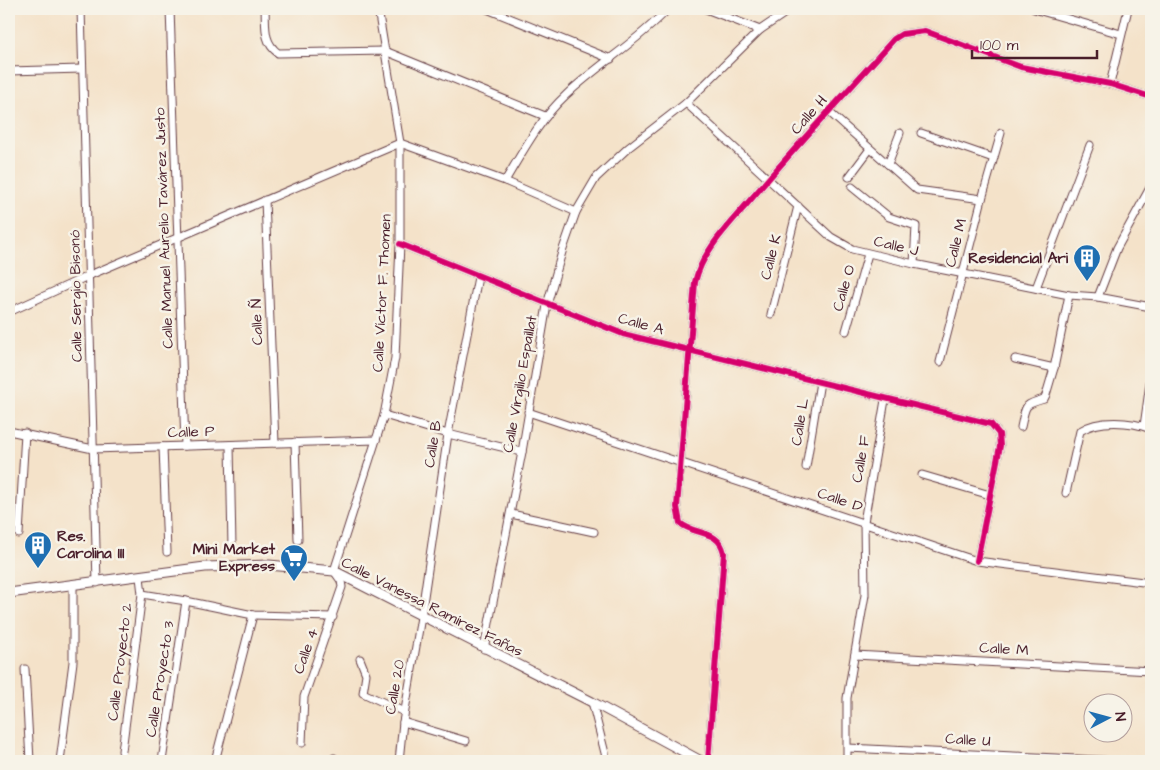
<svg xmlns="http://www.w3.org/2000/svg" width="1160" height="770" font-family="'Architects Daughter',sans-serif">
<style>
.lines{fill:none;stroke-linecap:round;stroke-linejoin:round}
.minor-casing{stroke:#643c43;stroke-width:9}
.tertiary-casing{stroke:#643c43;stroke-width:11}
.minor{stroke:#fff;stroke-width:7}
.tertiary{stroke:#fff;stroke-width:9}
.cycleway-casing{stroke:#f7f3e8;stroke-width:9}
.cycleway{stroke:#d6006c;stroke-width:6}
.labels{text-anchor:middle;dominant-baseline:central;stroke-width:5;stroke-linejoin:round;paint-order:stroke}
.street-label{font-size:15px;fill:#4a1f2b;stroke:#f7f3e8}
.poi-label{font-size:15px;font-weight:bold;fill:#4a1f2b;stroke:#f7f3e8;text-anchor:end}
</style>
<rect width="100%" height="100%" fill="#f7f3e8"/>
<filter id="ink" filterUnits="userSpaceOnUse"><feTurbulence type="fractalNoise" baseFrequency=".02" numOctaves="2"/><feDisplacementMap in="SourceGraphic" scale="10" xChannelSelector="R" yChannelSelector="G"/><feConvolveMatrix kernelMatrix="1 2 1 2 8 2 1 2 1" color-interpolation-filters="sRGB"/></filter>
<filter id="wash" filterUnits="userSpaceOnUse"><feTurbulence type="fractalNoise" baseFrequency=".0096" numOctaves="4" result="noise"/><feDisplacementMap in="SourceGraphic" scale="20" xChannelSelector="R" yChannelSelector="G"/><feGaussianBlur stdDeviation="1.12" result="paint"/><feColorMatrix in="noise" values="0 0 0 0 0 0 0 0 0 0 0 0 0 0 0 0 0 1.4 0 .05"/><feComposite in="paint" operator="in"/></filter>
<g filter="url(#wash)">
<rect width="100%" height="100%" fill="#f4e2c9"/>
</g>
<g filter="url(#ink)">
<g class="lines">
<g class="minor-casing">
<g id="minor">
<path d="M81,9L97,583"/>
<path d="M170,9L185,446"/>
<path d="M265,9C266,26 263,42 278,53L385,51L545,116"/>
<path d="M487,9L611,59"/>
<path d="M706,9L760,30"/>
<path d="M1034,9L1121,34"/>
<path d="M9,71L82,69"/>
<path d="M1110,84L1128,9"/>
<path d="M686,103L831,237L852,249L914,264L1069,295L1098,297L1151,307"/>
<path d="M829,112L917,190L982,199"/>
<path d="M921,133L993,158"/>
<path d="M888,164L900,133"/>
<path d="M849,177L870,149"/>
<path d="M505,181C523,151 540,119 566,95C599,64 637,42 668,9"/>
<path d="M852,187L889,217L916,226L914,264"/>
<path d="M265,200L275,443"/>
<path d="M400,244L623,334L991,424L999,434L1000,446L977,561"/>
<path d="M1036,288L1090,145"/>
<path d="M1098,297L1117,248L1151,186"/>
<path d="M9,312L90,275L400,143L505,181L576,212"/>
<path d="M771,314L798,206"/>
<path d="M846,331L868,254"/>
<path d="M1015,359L1054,368"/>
<path d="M940,362L982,199L1001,133"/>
<path d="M528,412L977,561L1151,583"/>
<path d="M384,415L448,434L522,452"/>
<path d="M1144,426L1151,376"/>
<path d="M1021,427C1026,406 1022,405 1044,399L1046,395L1054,368L1069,295"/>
<path d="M9,431L93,449L376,440"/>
<path d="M295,442L298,540"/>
<path d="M230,445L232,547"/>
<path d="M163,447L167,552"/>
<path d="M806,467L820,382"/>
<path d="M922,475L990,495"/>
<path d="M1066,493L1080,431C1098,419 1131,421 1151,429"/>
<path d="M511,514L594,532"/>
<path d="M19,534L25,433"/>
<path d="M142,594L186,601L253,615L333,617"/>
<path d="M484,649L522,452L547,305L562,252L576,212L596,178L628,148L686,103L760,30L791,9"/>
<path d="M855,655L1151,671"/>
<path d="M360,659L366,674L363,693L404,712"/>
<path d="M25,669L30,761"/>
<path d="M592,702L607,761"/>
<path d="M403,722L466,741"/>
<path d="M302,743L304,697L342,587L341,581L334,571L384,415L395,358L400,244V143L378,9"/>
<path d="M848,748L1118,761"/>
<path d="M122,751L142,594L140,577"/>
<path d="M684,752L687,761"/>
<path d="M60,761L73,662V586"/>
<path d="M162,761L186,601"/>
<path d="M215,761L253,615"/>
<path d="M334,761V758"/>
<path d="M399,761L403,722L421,617L448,434L478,277"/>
<path d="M708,761L724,553C719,529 695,536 680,523L677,507L695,282C703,249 731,223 752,198C798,144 847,92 894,39L902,34L925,31L1021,67L1110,84L1151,97"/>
<path d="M847,761V698L865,595L864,522L885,400"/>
</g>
</g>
<g class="tertiary-casing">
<path id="tertiary" d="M9,593L205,567L269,565L334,571L592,702L701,761"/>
</g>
<use href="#minor" class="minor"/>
<use href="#tertiary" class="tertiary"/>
<g class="cycleway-casing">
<g id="cycleway">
<path d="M400,244L623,334L991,424L999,434L1000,446L977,561"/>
<path d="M708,761L724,553C719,529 695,536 680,523L677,507L695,282C703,249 731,223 752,198C798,144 847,92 894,39L902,34L925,31L1021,67L1110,84L1151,97"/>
</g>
</g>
<use href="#cycleway" class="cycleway"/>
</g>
</g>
<defs>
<g id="building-pin" transform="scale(1.4375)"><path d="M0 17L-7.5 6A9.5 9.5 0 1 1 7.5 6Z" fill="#1f6fb2" stroke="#f7f3e8"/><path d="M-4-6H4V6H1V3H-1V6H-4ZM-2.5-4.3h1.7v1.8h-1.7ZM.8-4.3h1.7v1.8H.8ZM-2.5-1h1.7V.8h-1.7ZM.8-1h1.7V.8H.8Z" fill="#fff"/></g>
<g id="supermarket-pin" transform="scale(1.4375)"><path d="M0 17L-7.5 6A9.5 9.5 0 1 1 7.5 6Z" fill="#1f6fb2" stroke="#f7f3e8"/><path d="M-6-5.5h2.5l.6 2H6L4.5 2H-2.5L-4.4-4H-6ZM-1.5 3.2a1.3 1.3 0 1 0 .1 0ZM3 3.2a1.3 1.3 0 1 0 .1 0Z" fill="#fff"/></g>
</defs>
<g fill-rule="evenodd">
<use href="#building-pin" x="1087" y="258"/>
<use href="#building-pin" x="38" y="545"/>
<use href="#supermarket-pin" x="294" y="558"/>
</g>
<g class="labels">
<g class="street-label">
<text transform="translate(809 115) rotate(-48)">Calle H</text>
<text transform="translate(164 228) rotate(-92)">Calle Manuel Aurelio Tavárez Justo</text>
<text transform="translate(956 243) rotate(-76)">Calle M</text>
<text transform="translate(896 246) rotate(13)">Calle J</text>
<text transform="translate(771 257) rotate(-76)">Calle K</text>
<text transform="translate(844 288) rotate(-74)">Calle O</text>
<text transform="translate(382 293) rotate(-87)">Calle Víctor F. Thomen</text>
<text transform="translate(76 296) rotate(-91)">Calle Sergio Bisonó</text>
<text transform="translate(257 322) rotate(-92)">Calle Ñ</text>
<text transform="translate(641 324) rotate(15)">Calle A</text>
<text transform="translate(520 384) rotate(-80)">Calle Virgilio Espaillat</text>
<text transform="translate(800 422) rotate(-81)">Calle L</text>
<text transform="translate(191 432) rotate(-2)">Calle P</text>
<text transform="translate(433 444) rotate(-81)">Calle B</text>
<text transform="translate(861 459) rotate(-80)">Calle F</text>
<text transform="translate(840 500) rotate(19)">Calle D</text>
<text transform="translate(432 607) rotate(27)">Calle Vanessa Ramírez Fañas</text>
<text transform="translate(1004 649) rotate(3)">Calle M</text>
<text transform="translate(306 651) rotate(-70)">Calle 4</text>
<text transform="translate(120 662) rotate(-83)">Calle Proyecto 2</text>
<text transform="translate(160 679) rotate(-81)">Calle Proyecto 3</text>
<text transform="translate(395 687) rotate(-80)">Calle 20</text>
<text transform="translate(968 740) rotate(3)">Calle U</text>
</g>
<g class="poi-label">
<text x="1068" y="258">Residencial Ari</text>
<text x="57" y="536" text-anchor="start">Res.<tspan x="57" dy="17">Carolina III</tspan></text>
<text x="275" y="549">Mini Market<tspan x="275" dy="17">Express</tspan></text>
</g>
</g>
<rect width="1160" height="770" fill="none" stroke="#f7f3e8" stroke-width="30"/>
<g transform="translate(1108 718) rotate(84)"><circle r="24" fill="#f7f3e8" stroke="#b29e9c"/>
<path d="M0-4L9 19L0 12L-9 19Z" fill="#1f6fb2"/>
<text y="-8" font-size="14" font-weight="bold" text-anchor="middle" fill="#4a1f2b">N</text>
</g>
<path d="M972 50v8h125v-8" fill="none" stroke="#4a1f2b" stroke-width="2.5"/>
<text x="980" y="50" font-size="15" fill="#4a1f2b" stroke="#f7f3e8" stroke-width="4" paint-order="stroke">100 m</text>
</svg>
